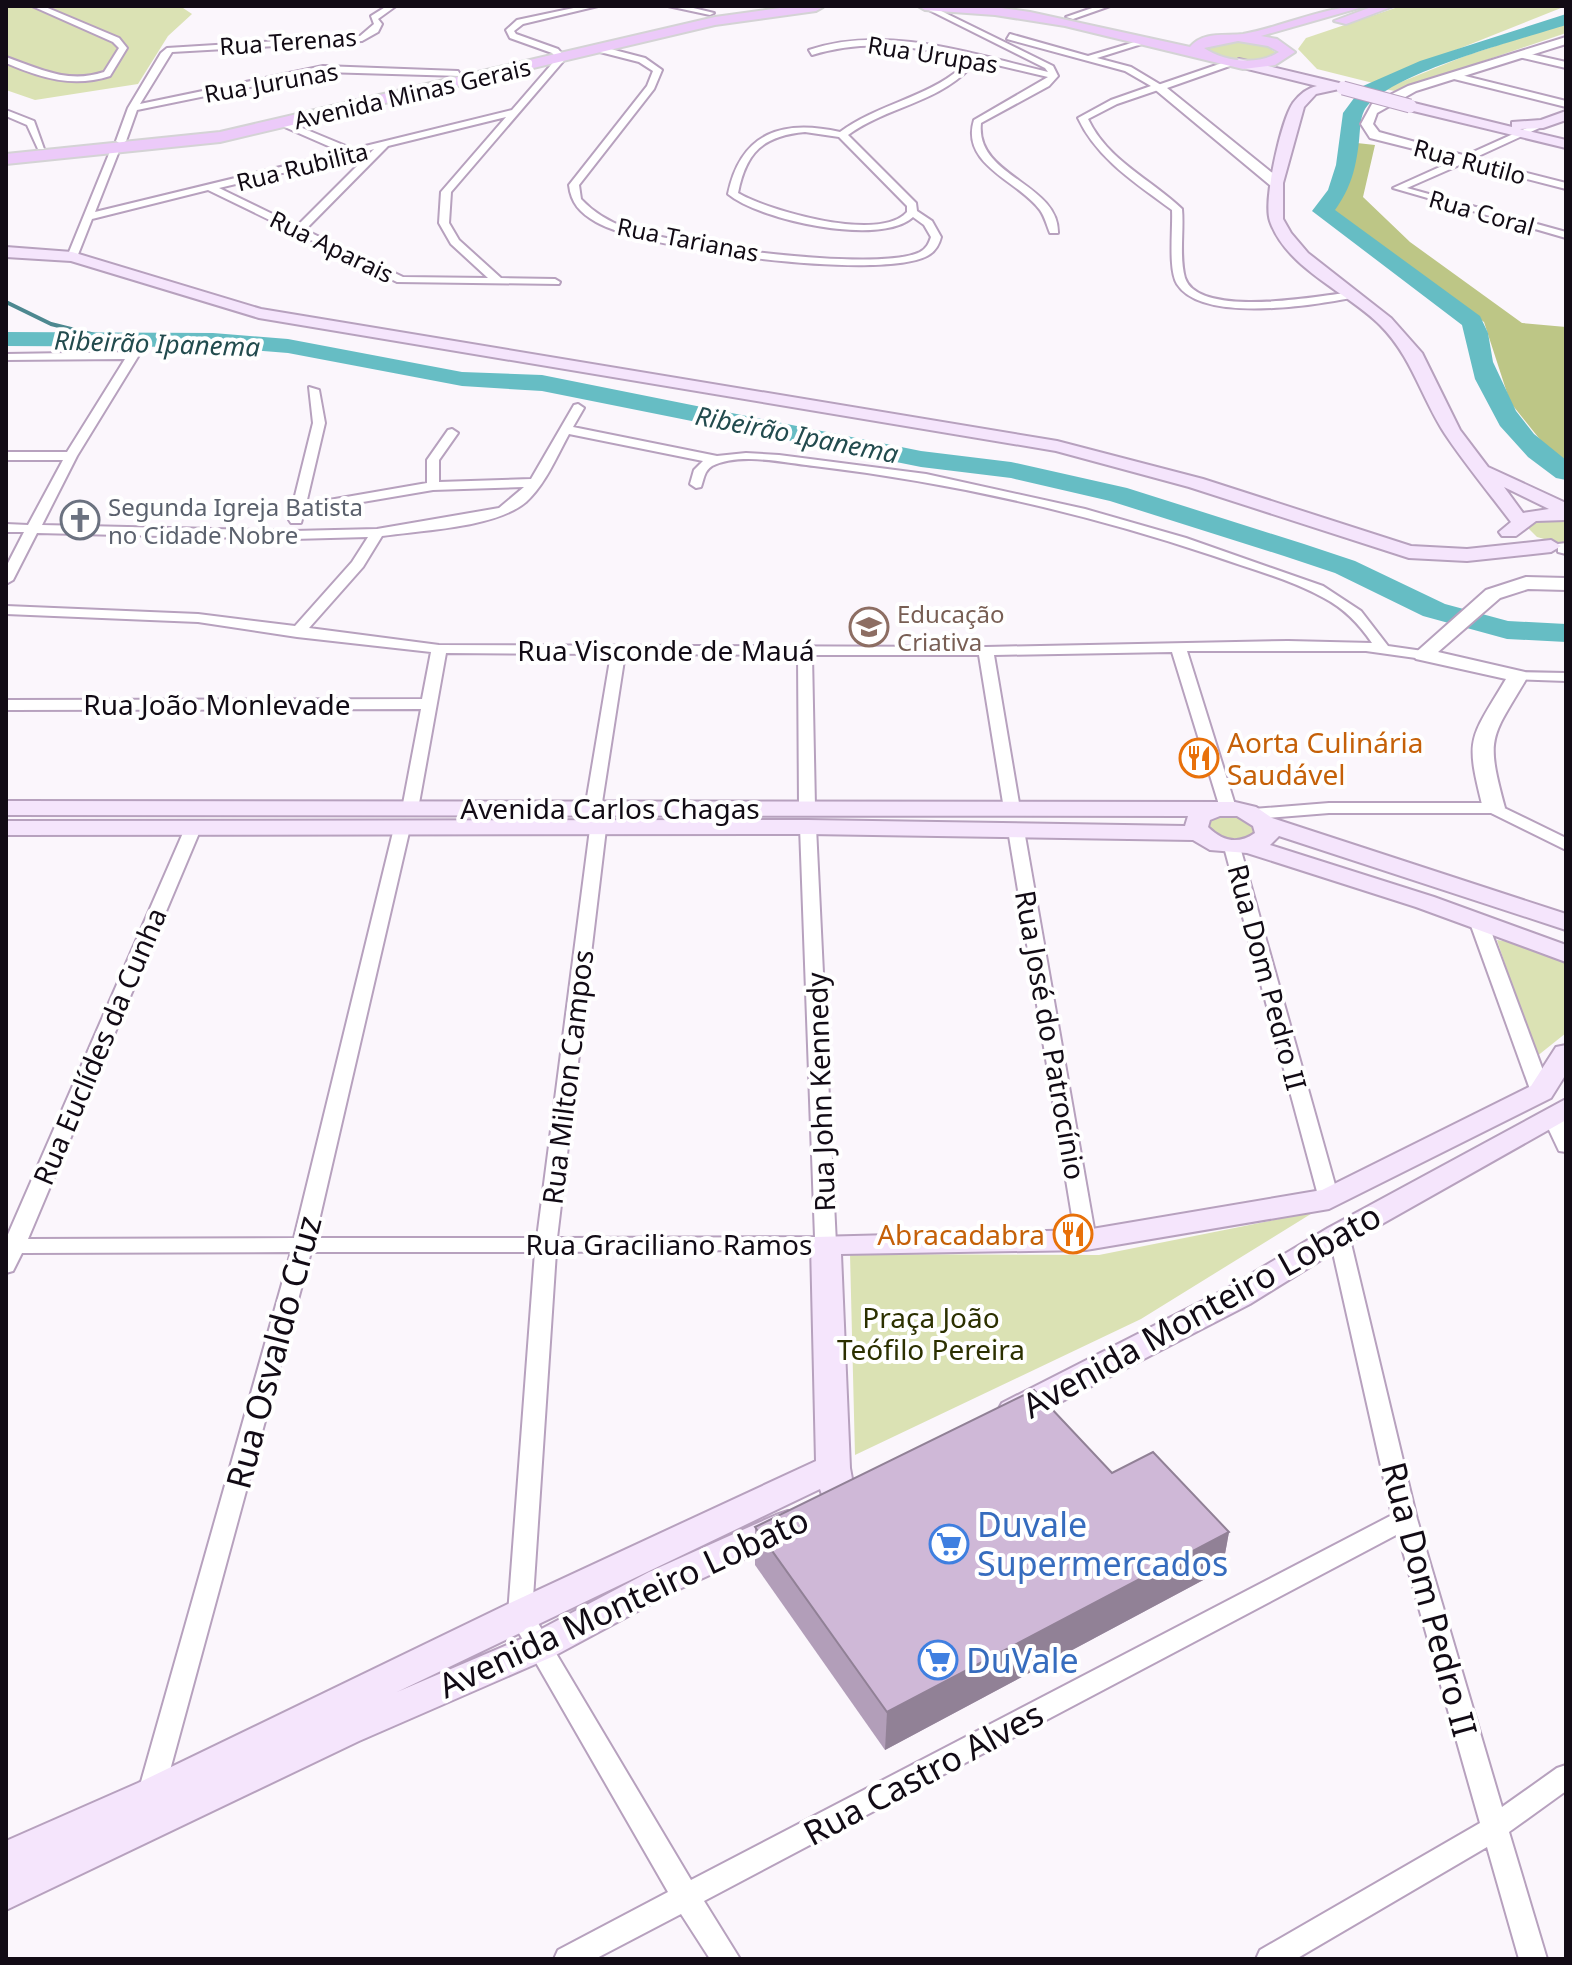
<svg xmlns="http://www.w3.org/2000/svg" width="1572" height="1965" font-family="'Noto Sans',sans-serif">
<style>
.green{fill:#dbe2b4}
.forest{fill:#bdc686}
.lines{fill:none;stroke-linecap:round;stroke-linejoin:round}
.stream{stroke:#4d8890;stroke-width:4}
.river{fill:#66bdc4;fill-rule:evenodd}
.minor-casing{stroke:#b7a1be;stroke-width:4}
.tertiary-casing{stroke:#b7a1be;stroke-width:4}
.secondary-casing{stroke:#b7a1be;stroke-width:4}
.primary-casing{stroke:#d4d3d5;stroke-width:4}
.minor{fill:#fff;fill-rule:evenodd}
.tertiary{fill:#fff;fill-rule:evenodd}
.secondary{fill:#f5e5fc;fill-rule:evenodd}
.primary{fill:#eccaf9;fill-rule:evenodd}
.secondary-bridge-casing{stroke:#b7a1be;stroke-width:15;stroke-linecap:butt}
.secondary-bridge{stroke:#f5e5fc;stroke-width:13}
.wall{fill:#b29eb9}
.shaded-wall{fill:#918196}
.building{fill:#cfb8d7;stroke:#918196;stroke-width:2}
.labels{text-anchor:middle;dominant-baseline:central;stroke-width:8;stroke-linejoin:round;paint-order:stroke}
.far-street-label{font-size:24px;fill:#120b15;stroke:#fff}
.far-worship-label{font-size:24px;fill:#5b616d;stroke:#fff;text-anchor:start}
.far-education-label{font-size:24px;fill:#785e54;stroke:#fff;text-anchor:start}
.far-water-label{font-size:26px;font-style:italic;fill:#224b4e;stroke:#fff}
.street-label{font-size:28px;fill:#120b15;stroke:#fff}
.food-label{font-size:28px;fill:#c56008;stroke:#fff;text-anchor:start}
.park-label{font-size:28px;fill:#2c3000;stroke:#fff}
.near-street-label{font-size:34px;fill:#120b15;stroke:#fff}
.near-shop-label{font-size:34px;fill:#366cbe;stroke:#fff;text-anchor:start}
</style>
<rect width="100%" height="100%" fill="#fbf6fc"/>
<g class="green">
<path d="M6,6H180L192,14L168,36L138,84L35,100L6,90Z"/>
<path d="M1401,6H1566L1373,83L1317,69L1298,49L1306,38Z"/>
<path d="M1566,23V33L1395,91L1384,89L1465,56Z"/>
<path d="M1231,39L1262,43L1278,54C1253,63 1234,60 1209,55L1202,46Z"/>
<path d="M1566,516V545L1537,537L1528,528L1533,519Z"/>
<path d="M1232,813L1261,830L1237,843L1211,836L1205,821Z"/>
<path d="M1497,940L1528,945L1566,958V1033L1536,1057Z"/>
<path d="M1314,1212L1141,1319L855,1455L850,1254L1099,1255Z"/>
</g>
<path class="forest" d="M1357,143L1375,145L1363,197L1410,242L1522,323L1566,327V464L1554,457L1510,402L1484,322L1334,211Z"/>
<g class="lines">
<path class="stream" d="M6,302L51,324L107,338"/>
<g class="river">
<path d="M1566,14V25C1523,39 1384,74 1364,111C1360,119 1360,132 1359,141C1356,168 1351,188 1335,210L1480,316L1488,333L1493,362L1516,411L1534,434L1566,460V480L1556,478L1528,457L1500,426L1475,379L1462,325L1312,211L1328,190L1336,165L1343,113L1363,86L1420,61Z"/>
<path d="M6,332L213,333L288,339L462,372L542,375L921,451L1011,462L1127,488L1304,544L1355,561L1445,604L1508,621L1566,624V642L1507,639L1423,616L1335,573L1284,556L1110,501L1011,478L921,467L542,391L462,386L288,353L213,347L6,346Z"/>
</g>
<g class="minor-casing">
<g id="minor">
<path d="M32,6H43L119,38L127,48L110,76C73,88 41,78 6,63V57C40,69 68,84 104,72L119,48L113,42Z"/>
<path d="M387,6H396L378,19L382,24L378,32L362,41L172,52L140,104L323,66L458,71L461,76L323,72L137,110L126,141L121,144L116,141L128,108L161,53L167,48L360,36L374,24L371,16Z"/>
<path d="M583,6H598L523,24L514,31L516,34L558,49L566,58L451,192L449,223L459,240L501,278L555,279L560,282L559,284L397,282L208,190L92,219L77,257L72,260L67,257L111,149L119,151L95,212L342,152L280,125L283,120L353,149L512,110L557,58L552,53L510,38L506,30L517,20ZM506,117L441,192L439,223L451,244L488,278L403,277L305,230L388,146ZM374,149L297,226L219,188L354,156Z"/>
<path d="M668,6H685L714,13L710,15Z"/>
<path d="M921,6H931L1053,66L1058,76L1049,86L981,123C975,177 1059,183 1058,233H1050C1047,226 1045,217 1040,210C1019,181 960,165 974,120L1048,77L963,57L970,68C937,103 886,107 848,135L916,203L917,211L932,221L941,237C939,245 935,252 927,256C879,281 644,250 596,222C580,213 571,203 569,185L647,86L653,71L639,62L596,51L599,46L645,58L662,70L654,89L579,185L581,199C594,213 610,222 627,228C675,245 878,273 920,252C927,248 929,243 931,237L924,225L913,217C881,247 759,220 728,194C741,132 783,119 840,132C878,104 926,98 961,68L954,55C903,45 862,40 812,55L809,50C886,24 972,54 1048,72L1045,68ZM805,132L839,137L907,206V212C880,243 769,211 738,193C746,152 763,136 805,132Z"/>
<path d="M1098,6H1110L1073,19L1066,17Z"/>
<path d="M1010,34L1088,56L1148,38V42L1097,58L1131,67L1161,85V89L1117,104L1088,119C1108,161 1151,179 1182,209C1184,231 1179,257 1185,278C1199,319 1319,296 1352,292L1356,293V297C1316,305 1202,324 1177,284C1168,269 1173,229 1172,210C1137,184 1097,159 1078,118L1111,100L1151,86L1125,71L1007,39Z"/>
<path d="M1522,52L1566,62V68L1519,57Z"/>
<path d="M1453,73L1566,101V107L1450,78Z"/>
<path d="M6,110L34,121L44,149H38L27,125L6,116Z"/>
<path d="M1540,122L1548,124L1472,159L1566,183V189L1464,163L1407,188L1566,232V238L1393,188Z"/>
<path d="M133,352L139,355L77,456L42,525L293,531L377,529L499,508L524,487L433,490L304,512L301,523H291L289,520L313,423L309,387L319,390L325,423L306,504L427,483V460L448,430L452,429L458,433L439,460V482L531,479L574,405L578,404L584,408L573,427L717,456L746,453L779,455L926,474L1085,509L1186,538L1323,586L1361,611L1388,646L1423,651L1430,655L1423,659L1366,651H1187L1236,808L1228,813L1220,808L1172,652L994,655L1020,809L1012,814L1004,809L979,655H812L815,807L807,812L799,807L798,655L625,654L601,809L593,814L585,809L611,654L446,653L418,809L410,814L402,809L421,709L6,710V700L422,699L431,652L297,637L198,622L6,614V606L198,614L295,626L352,562L368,537L293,539L37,533L13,580L6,584V567L24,532H6V524L28,525L63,460H6V452H67L125,359L6,360V354ZM569,434L703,461L694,470L690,484L696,488L701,487C704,479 704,471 712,466C740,452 785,463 814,466C949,482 1082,512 1211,555C1248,568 1289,579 1324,598C1345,609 1359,624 1372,643L1288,641L986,647L439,645L309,628L363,567L382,536C422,530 495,528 526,502C545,485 557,456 569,434Z"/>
<path d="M1518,672L1566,673V681L1513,679V673Z"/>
<path d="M1329,803H1494L1566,838V850L1491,813H1329L1253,819L1245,814L1253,809Z"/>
<path d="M194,821L202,826L28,1239L294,1238L394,828L402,823L410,828L315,1238H537L590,829L598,824L606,829L557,1238L815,1237L800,827L808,822L816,827L836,1244L833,1249L556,1252L532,1613L691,1880L1392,1515L1329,1235L1332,1230H1346L1349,1235L1417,1519L1502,1807L1557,1768L1566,1765V1791L1509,1832L1547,1959H1519L1487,1847L1296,1959H1256L1260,1950L1480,1823L1398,1534L704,1901L740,1959H710L681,1914L595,1959H554L558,1950L668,1892L508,1614L535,1252H311L163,1796L159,1804L150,1808L141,1804L137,1796L291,1252L22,1253L13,1271L6,1273V1239L186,826Z"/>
<path d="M1016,825L1024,830L1096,1240L1093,1245H1079L1076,1240L1008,830Z"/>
<path d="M1232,842L1240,847L1339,1199L1336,1204H1322L1319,1199L1224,847Z"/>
<path d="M1479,918L1488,923L1551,1092L1548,1096L1541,1098L1531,1092L1470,923Z"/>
<path d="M1552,1109L1559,1111L1566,1124V1152L1559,1151L1542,1115Z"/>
</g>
</g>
<g class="tertiary-casing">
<g id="tertiary">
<path d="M1566,37V44L1416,91L1377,113L1373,124L1379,132L1470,157V163L1370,138L1361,124L1372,104L1408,86Z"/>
<path d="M1231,60L1241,62L1167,88L1281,180V186H1271L1152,87Z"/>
<path d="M1566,543V554L1558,552V544Z"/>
<path d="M1526,577L1566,578V590L1528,589L1500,598L1438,652L1525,672L1528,676C1491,739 1485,735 1505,808L1494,814L1483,808C1465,737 1469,741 1506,679L1416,659L1413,655L1486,590Z"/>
</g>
</g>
<g class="secondary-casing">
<g id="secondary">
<path d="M1239,59L1339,83V89L1316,94L1304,107L1283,183V219L1291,233L1308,253L1391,318L1422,353L1460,430L1488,467L1566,503V520L1536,521L1516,536H1502L1499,532L1511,522C1489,493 1465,464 1445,434C1421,397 1412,357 1380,325C1347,292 1286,268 1270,221C1263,201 1281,121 1293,103C1299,95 1307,88 1317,86L1235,66L1233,63ZM1504,487L1549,509L1523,513Z"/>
<path d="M1410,102L1512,127V122L1541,120L1566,111V120L1543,128L1520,129L1566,140V148L1405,109V103Z"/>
<path d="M6,247L72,252L261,309L1057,441L1203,479L1411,546L1467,549L1551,540L1561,546L1551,552L1467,561L1409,558L1189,487L1056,451L259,318L71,261L6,257Z"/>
<path d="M6,801L1235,802L1256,807L1272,818L1566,914V930L1279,836L1270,845L1434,897L1566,945V962L1416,907L1247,853L1210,850L1193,840L808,834L6,835V821L808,820L1185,826L1188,816L6,815ZM1220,816H1237L1253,826L1255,833C1238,845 1222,841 1208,827L1210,820Z"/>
<path d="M1566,1045V1074L1551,1098L1329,1209L1086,1250L841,1254L850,1468L856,1500L851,1509L839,1513L827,1509L820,1489L397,1692L528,1636L649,1572L776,1515L788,1511L800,1515L805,1524L800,1533L673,1592L554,1656L359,1741L6,1910V1841L138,1783L508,1604L816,1461L811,1244L815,1237L1086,1230L1322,1190L1531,1086L1556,1047Z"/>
<path d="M1566,1099V1120L1350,1242L1250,1304L1024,1421L1013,1424L1002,1421L997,1412L1002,1403L1228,1288L1328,1228Z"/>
</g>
</g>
<g class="primary-casing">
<g id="primary">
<path d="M794,6L823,7L816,11L715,25L220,142L6,164V154L220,132L715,17Z"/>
<path d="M918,6H987L1030,12L1190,47C1203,31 1225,36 1243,34C1283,27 1323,6 1366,6L1261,36L1277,39L1295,52L1275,65L1243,69L1065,26L995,15L925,10ZM1238,41L1268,46L1279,52C1258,66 1224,62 1204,48Z"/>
<path d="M1374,6H1394L1346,24L1334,21Z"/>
</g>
</g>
<use href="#minor" class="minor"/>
<use href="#tertiary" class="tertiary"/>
<use href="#secondary" class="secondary"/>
<use href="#primary" class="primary"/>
<g class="secondary-bridge-casing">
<path id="secondary-bridge" d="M1343,88L1410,106"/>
</g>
<use href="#secondary-bridge" class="secondary-bridge"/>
</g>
<path class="wall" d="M1112,1473L1229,1532L1222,1570L885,1750L755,1565V1527Z"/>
<path class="shaded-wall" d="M1229,1532L1222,1570L885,1750L887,1712Z"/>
<path class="building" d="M1034,1390L1112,1473L1153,1452L1229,1532L887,1712L755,1527Z"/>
<defs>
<g id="church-ring" transform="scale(2)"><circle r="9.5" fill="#fff" stroke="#6b7280" stroke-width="1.5"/><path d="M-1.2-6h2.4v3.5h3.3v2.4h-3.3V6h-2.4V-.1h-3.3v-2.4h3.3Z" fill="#6b7280"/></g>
<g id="school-ring" transform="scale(2)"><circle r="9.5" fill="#fff" stroke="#8d6e63" stroke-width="1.5"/><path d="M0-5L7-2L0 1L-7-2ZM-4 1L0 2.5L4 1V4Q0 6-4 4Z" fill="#8d6e63"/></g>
<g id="restaurant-ring" transform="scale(2)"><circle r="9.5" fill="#fff" stroke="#e8710a" stroke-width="1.5"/><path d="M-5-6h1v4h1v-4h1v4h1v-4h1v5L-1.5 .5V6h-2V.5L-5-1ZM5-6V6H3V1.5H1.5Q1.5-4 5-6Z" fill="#e8710a"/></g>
<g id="supermarket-ring" transform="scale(2)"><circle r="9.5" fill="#fff" stroke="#3f7fe0" stroke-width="1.5"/><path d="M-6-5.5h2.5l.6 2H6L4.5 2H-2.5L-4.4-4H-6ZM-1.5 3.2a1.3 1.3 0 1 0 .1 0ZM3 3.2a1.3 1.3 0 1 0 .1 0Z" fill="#3f7fe0"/></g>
</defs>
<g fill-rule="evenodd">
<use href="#church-ring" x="80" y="520"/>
<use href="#school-ring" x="869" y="627"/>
<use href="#restaurant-ring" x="1199" y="758"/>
<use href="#restaurant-ring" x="1073" y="1234"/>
<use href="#supermarket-ring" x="949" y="1544"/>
<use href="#supermarket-ring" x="938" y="1660"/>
</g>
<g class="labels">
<g class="far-street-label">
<text transform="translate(288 41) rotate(-4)">Rua Terenas</text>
<text transform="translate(933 54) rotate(9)">Rua Urupas</text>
<text transform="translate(271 82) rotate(-10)">Rua Jurunas</text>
<text transform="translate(412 93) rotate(-13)">Avenida Minas Gerais</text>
<text transform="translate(1470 161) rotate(15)">Rua Rutilo</text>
<text transform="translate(302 166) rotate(-14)">Rua Rubilita</text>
<text transform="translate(1482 212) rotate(16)">Rua Coral</text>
<text transform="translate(688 239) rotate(11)">Rua Tarianas</text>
<text transform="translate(332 246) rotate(26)">Rua Aparais</text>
</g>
<g class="far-worship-label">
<text x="108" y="506">Segunda Igreja Batista<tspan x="108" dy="28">no Cidade Nobre</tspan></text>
</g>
<g class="far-education-label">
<text x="897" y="613">Educação<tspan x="897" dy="28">Criativa</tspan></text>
</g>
<g class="far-water-label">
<text transform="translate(157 343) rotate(2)">Ribeirão Ipanema</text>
<text transform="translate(797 434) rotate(11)">Ribeirão Ipanema</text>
</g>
<g class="street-label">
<text x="666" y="650">Rua Visconde de Mauá</text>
<text x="217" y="704">Rua João Monlevade</text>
<text x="610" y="808">Avenida Carlos Chagas</text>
<text transform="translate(1268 977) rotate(75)">Rua Dom Pedro II</text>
<text transform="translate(1051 1035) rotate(80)">Rua José do Patrocínio</text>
<text transform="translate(99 1046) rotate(-67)">Rua Euclídes da Cunha</text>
<text transform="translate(567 1077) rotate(-83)">Rua Milton Campos</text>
<text transform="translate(820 1092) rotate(-92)">Rua John Kennedy</text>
<text x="669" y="1244">Rua Graciliano Ramos</text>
</g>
<g class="food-label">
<text x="1227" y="742">Aorta Culinária<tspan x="1227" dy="32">Saudável</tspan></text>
<text x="1045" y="1234" text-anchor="end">Abracadabra</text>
</g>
<g class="park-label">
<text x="931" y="1317">Praça João<tspan x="931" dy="32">Teófilo Pereira</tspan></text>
</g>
<g class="near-street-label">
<text transform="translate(1201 1310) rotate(-29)">Avenida Monteiro Lobato</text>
<text transform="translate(273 1352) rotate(-75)">Rua Osvaldo Cruz</text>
<text transform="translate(1430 1599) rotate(75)">Rua Dom Pedro II</text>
<text transform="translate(623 1602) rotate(-25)">Avenida Monteiro Lobato</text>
<text transform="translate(923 1773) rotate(-28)">Rua Castro Alves</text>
</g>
<g class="near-shop-label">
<text x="977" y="1524">Duvale<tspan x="977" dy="39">Supermercados</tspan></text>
<text x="966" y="1660">DuVale</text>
</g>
</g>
<rect width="1572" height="1965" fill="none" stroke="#120b15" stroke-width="16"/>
</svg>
